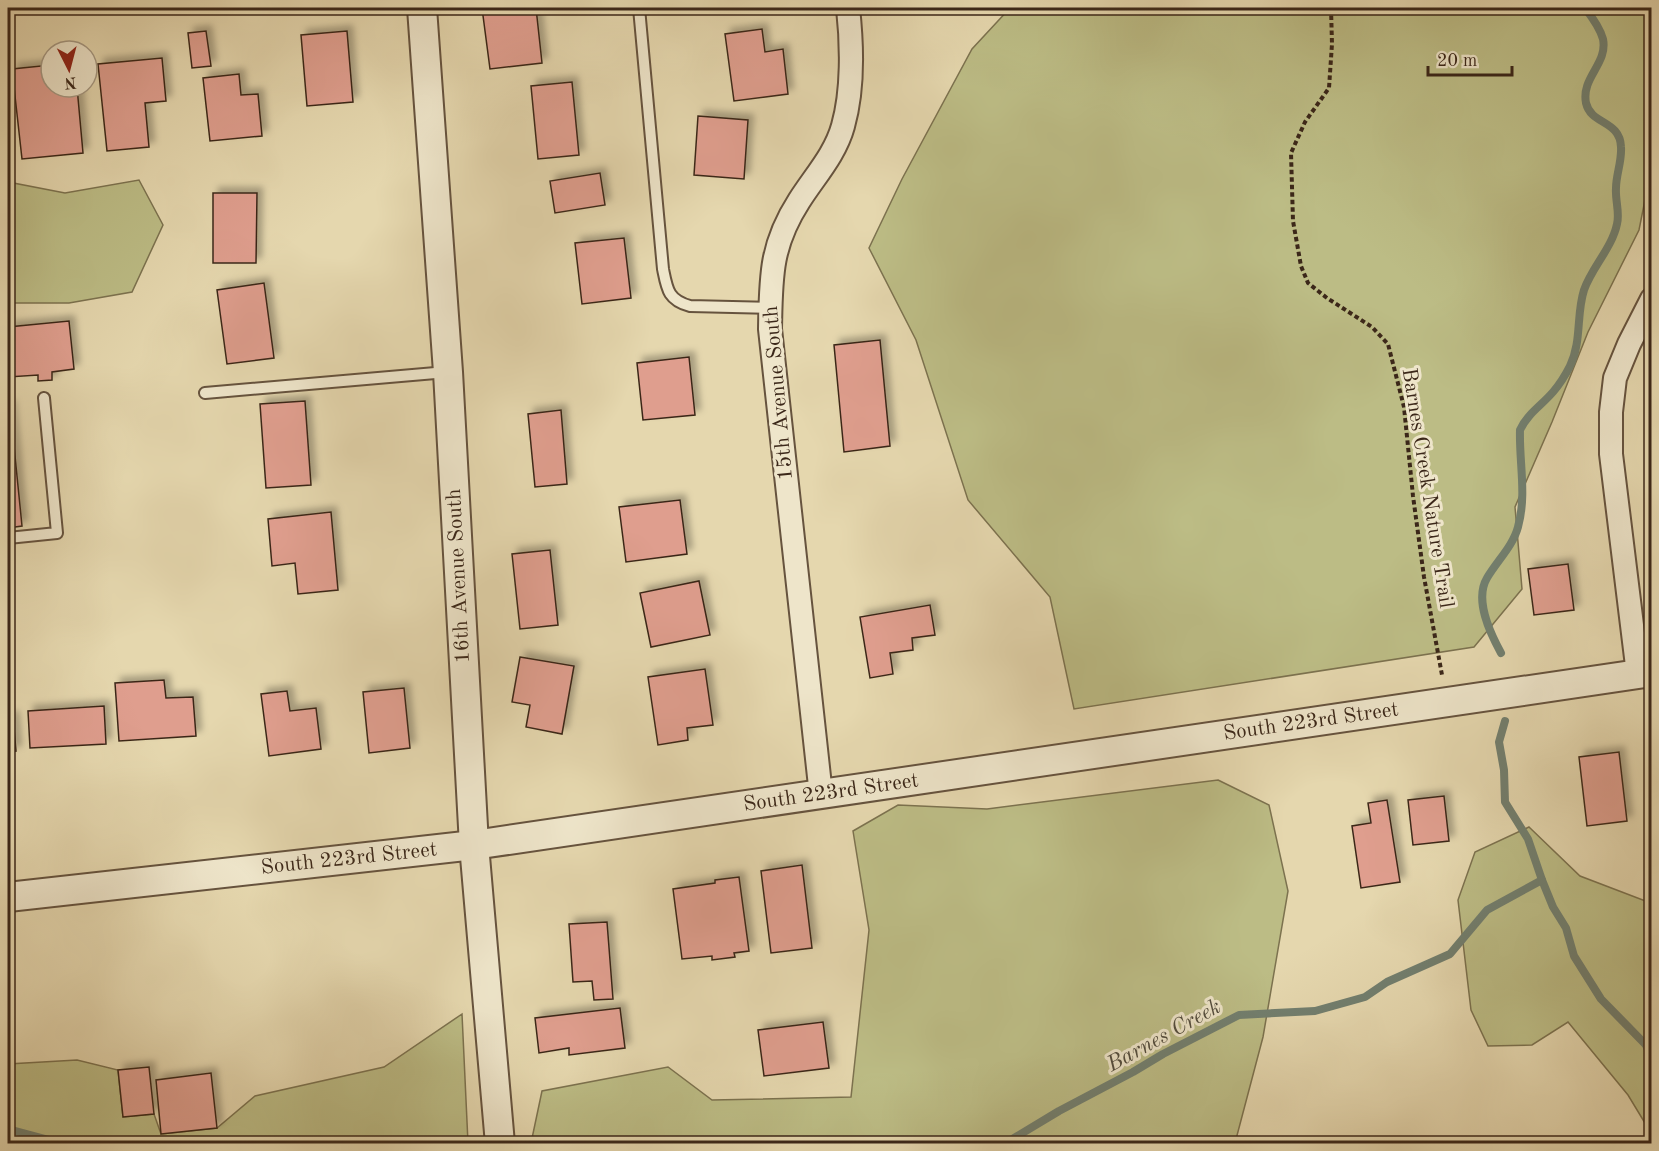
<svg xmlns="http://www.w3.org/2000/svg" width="1659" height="1151" font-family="'Old Standard TT',serif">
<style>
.green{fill:#bcbc85;stroke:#7c724f;stroke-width:1.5}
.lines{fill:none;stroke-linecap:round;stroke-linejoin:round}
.stream{stroke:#727f6f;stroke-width:8}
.building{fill:#df9e8e;stroke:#3b2719;stroke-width:1.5;filter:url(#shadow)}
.service-casing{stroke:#66533e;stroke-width:14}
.minor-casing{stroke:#66533e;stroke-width:26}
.tertiary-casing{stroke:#66533e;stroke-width:32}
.path{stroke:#3b2719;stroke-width:4;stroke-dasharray:4.5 3;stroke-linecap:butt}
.service{stroke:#eee5ca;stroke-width:10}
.minor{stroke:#eee5ca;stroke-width:22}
.tertiary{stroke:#eee5ca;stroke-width:28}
.labels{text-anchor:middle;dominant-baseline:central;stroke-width:6;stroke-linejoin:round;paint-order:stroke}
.street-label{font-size:21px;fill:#3b2719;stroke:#eee5ca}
.water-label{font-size:22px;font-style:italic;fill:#524c3d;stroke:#eee5ca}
</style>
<defs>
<filter id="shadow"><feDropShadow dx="5.5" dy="-5.5" stdDeviation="3" flood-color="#0004"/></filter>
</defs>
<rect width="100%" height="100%" fill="#e5d7ae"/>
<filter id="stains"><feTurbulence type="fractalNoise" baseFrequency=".00333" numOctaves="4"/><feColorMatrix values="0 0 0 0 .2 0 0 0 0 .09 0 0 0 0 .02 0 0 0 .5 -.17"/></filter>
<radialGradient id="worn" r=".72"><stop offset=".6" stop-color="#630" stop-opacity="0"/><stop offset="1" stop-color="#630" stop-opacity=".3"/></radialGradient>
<g class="green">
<path d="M1010,8H1651V170L1639,230L1588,332L1552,422L1515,507L1522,589L1474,647L1074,709L1050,597L968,500L916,340L869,248L902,179L972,49Z"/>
<path d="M139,180L163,225L132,292L69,303H8V182L65,193Z"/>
<path d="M1218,780L1269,805L1288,891L1263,1037L1235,1143H531L542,1091L668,1067L712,1100L851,1097L869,930L853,831L898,805L987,809Z"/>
<path d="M1529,827L1580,876L1648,902L1651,892V1133L1628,1095L1568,1022L1532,1045L1488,1046L1471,1010L1458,900L1475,852Z"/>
<path d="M462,1014L468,1143L8,1144V1064L77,1060L118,1070L123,1117L154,1114L161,1134L217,1128L255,1096L384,1067Z"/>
</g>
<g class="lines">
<g class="stream">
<path d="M1501,653C1490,633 1474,600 1487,578C1497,561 1513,546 1518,527C1527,494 1519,463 1520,430C1528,413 1541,406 1553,392C1559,385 1566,374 1570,366C1582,341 1576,315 1584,290C1592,267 1612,248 1617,224C1620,213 1615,200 1616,188C1616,175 1622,161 1621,147C1620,120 1591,125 1586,103C1581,77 1608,64 1603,39C1600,28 1592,17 1585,8"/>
<path d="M1542,880L1553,907L1566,928L1574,956L1601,999L1646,1045L1652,1060"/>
<path d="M8,1129L64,1144"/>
<path d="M465,1144L471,1143"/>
<path d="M1004,1144L1059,1111L1133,1072L1163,1054L1239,1015L1315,1011L1365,997L1387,982L1450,954L1487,910L1542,880L1528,839L1505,802L1504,770L1499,742L1505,721"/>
</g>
</g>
<g class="building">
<path d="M482,8H536L542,63L490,69Z"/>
<path d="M762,29L765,52L783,49L788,94L734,101L725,34Z"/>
<path d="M206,31L211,66L192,68L188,33Z"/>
<path d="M347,31L353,102L307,106L301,35Z"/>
<path d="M162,58L166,101L145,103L149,147L107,151L98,64Z"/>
<path d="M51,65V87H77L83,153L22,159L12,69Z"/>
<path d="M239,74L241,95L258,94L262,136L210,141L203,78Z"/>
<path d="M572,82L579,155L538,159L531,86Z"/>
<path d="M698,116L748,120L744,179L694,175Z"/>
<path d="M600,173L605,205L555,213L550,181Z"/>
<path d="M213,193H257L256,263H213Z"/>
<path d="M624,238L631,298L582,304L575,243Z"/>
<path d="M264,283L274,358L227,364L217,290Z"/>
<path d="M69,321L74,369L52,372V380L38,381V375L8,377V327Z"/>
<path d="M880,340L890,446L844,452L834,345Z"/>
<path d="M689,357L695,415L643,420L637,363Z"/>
<path d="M305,401L311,485L266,488L260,404Z"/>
<path d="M8,406H10L22,526L8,528Z"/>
<path d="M561,410L567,484L535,487L528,414Z"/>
<path d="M680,500L687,554L626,562L619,507Z"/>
<path d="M331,512L338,590L298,594L295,563L272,566L268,519Z"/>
<path d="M550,550L558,625L520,629L512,554Z"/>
<path d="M1568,564L1574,610L1534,615L1528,569Z"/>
<path d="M699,581L710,635L651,647L640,593Z"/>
<path d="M930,605L935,635L912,638L913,650L890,653L893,674L870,678L860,617Z"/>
<path d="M520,657L574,666L562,734L526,727L530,705L512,702Z"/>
<path d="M705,669L713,725L687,728L688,740L658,745L648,677Z"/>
<path d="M164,680L166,698L193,697L196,736L119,741L115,683Z"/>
<path d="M404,688L410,748L369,753L363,692Z"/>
<path d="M287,691L290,711L316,708L321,749L269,756L261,694Z"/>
<path d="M104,706L106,744L30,748L28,711Z"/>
<path d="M8,717H13L16,751L8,752Z"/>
<path d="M1619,752L1627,821L1587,826L1579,757Z"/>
<path d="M1444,796L1449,841L1413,845L1408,800Z"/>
<path d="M1387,800L1400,882L1361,888L1352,826L1371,823L1368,803Z"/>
<path d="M802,865L812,948L771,953L761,871Z"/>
<path d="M739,877L749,951L734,953L735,957L712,960V956L682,959L673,889L715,883V880Z"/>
<path d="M607,922L613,999L594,1000L592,981L573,982L569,924Z"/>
<path d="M620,1008L625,1048L569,1055V1048L539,1053L535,1018Z"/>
<path d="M823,1022L829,1068L764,1076L758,1030Z"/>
<path d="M149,1067L154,1114L123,1117L118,1070Z"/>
<path d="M211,1073L217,1128L161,1134L156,1080Z"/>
</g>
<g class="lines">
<g class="service-casing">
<g id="service">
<path d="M639,8L663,269C667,289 668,300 690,306L771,308"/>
<path d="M205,393L447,372"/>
<path d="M8,538L57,533L44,398"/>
</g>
</g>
<g class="minor-casing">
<g id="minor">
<path d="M1638,674L1611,454V412L1615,378L1629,344L1652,299"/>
<path d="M821,795L770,329C771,278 770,246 799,201C814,177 835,155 843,126C853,91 852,44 848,8"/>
</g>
</g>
<g class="tertiary-casing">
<g id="tertiary">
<path d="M422,8L448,372L474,845L500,1144"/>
<path d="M8,897L474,845L1652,672"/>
</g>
</g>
<path class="path" d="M1331,8L1332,44L1329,88L1305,122L1291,153L1293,221L1301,266L1308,283L1327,298L1372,327L1388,344L1404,407L1413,496L1424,577L1442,675"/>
<use href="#service" class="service"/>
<use href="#minor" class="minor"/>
<use href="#tertiary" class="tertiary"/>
</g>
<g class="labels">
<g class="street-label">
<text transform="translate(779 393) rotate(-95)">15th Avenue South</text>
<text transform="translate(1427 488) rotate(81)">Barnes Creek Nature Trail</text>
<text transform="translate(459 576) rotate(-93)">16th Avenue South</text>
<text transform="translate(1311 722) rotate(-8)">South 223rd Street</text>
<text transform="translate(831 793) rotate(-8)">South 223rd Street</text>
<text transform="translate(349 859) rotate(-6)">South 223rd Street</text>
</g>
<g class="water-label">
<text transform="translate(1164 1036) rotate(-29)">Barnes Creek</text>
</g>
</g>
<rect width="1659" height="1151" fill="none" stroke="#e5d7ae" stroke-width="30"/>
<rect x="9" y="9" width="1641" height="1133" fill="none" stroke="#3b2719" stroke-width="3"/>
<rect x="15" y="15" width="1629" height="1121" fill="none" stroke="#3b2719" stroke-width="1.5"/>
<g transform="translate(69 69) rotate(174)"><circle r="28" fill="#eee5ca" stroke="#a69983" stroke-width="1.5"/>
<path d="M0-4.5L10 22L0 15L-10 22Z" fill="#8f2418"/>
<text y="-9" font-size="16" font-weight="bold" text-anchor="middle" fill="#3b2719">N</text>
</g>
<path d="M1428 66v9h84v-9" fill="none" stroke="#3b2719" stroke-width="3"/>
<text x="1437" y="66" font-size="18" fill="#3b2719" stroke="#eee5ca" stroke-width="4.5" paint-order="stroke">20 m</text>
<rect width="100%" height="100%" filter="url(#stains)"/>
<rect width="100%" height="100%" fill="url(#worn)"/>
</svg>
